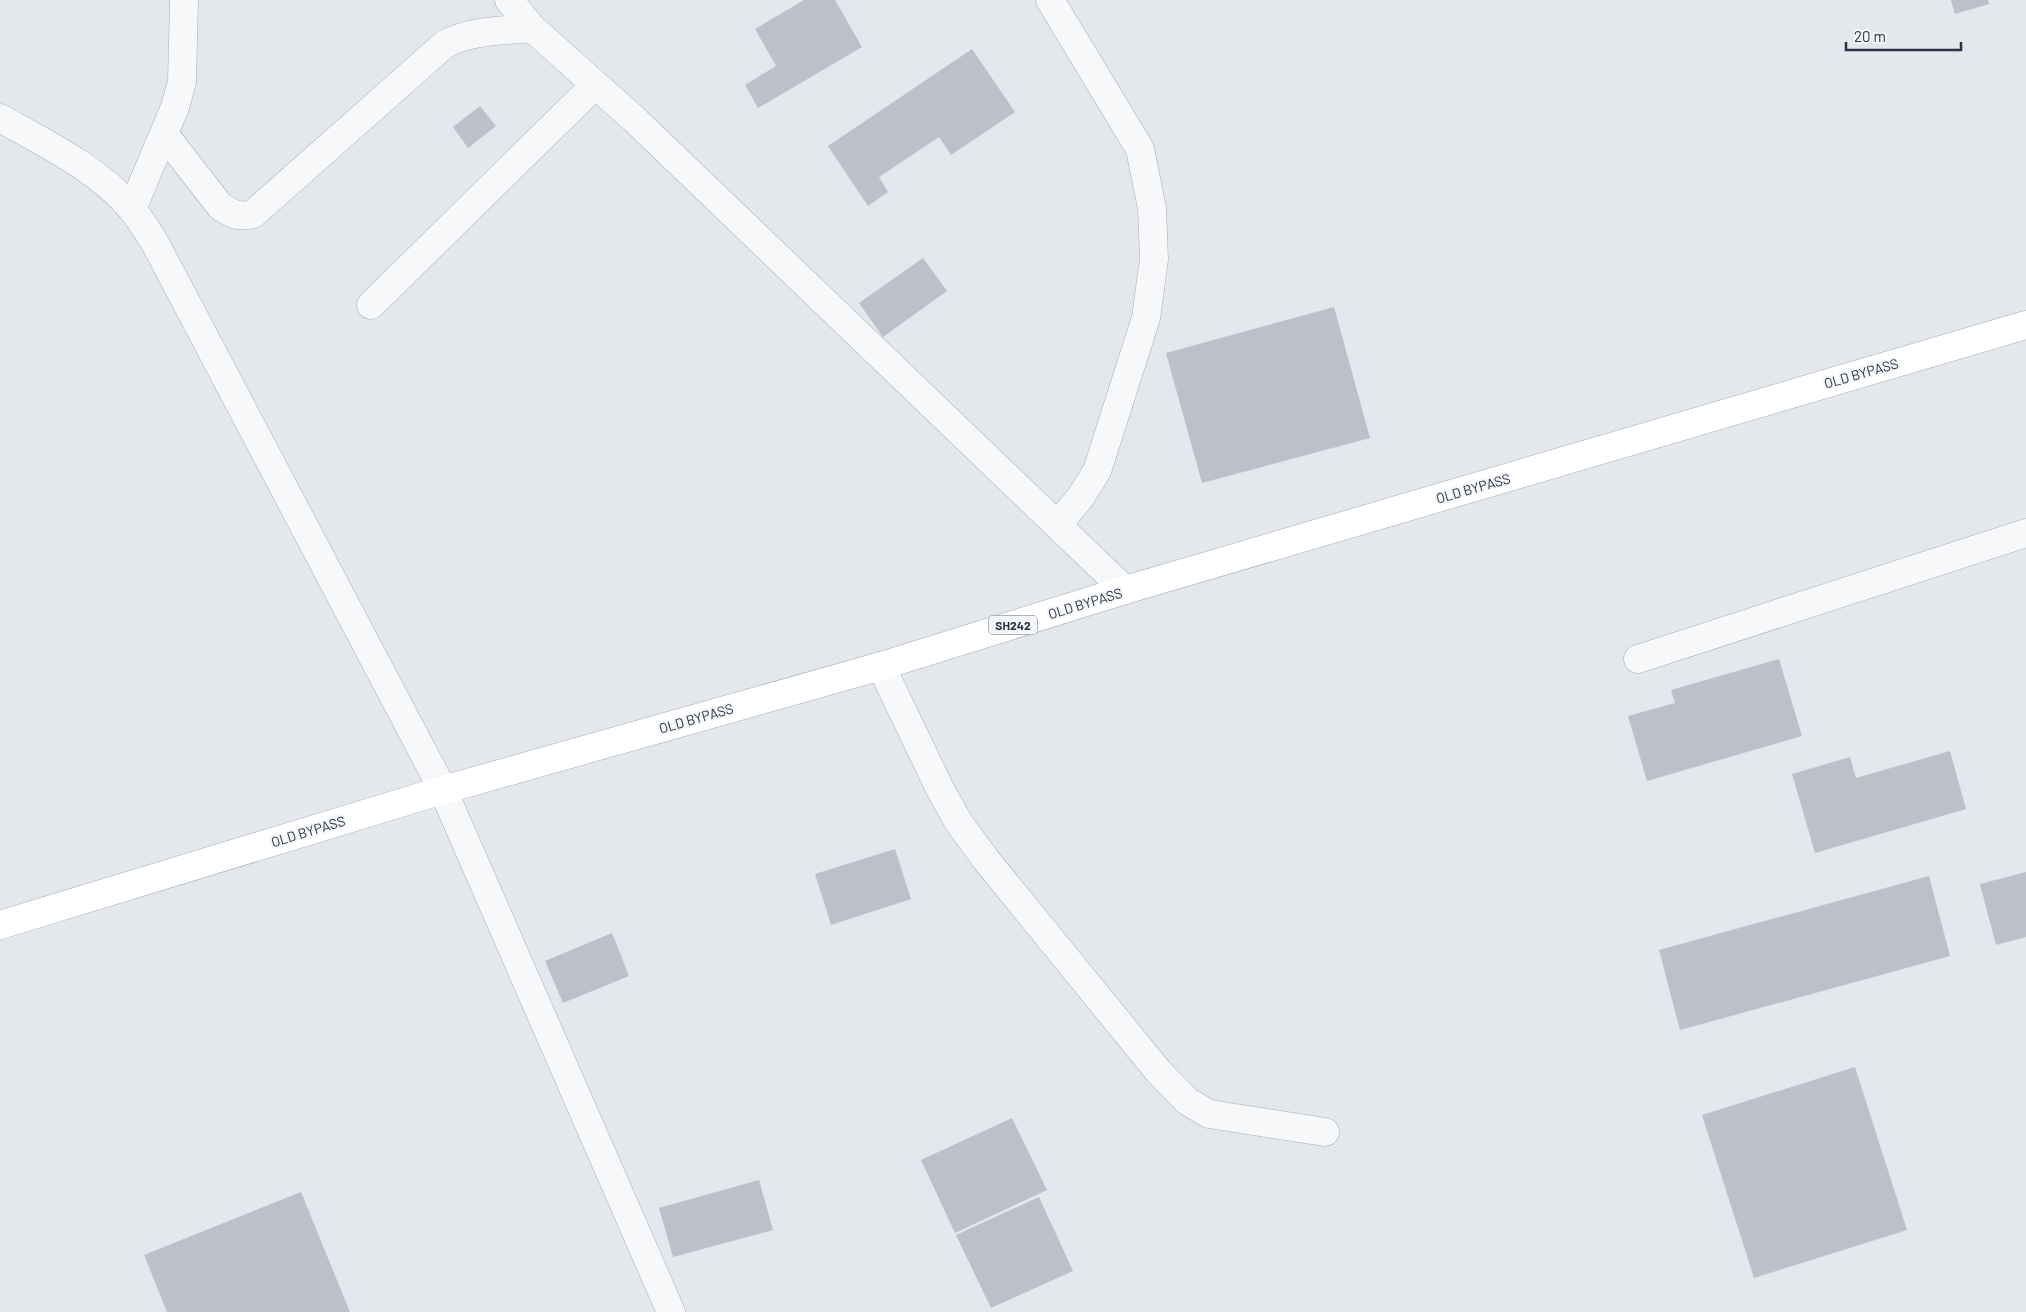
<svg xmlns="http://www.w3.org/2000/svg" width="2026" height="1312" font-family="Barlow,sans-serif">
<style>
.building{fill:#bbc0ca}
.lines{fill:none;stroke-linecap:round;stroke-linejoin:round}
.minor-casing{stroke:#a9aeb7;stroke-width:29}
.major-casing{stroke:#a3abb8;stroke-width:29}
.minor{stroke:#f7f8fa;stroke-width:28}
.major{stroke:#fff;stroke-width:28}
.labels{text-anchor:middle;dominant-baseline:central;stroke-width:4;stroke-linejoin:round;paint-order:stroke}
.shield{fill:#f4f6f9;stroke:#676e7b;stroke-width:1}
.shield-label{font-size:12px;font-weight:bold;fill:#2b3445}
.street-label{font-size:14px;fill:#2b3445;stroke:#f4f6f9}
</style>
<rect width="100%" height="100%" fill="#e4e7ec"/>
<g class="building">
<path d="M804,0H835L862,47L758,108L745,85L776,66L755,29Z"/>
<path d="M1951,0H1988L1989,4L1955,14Z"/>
<path d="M972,49L1015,112L951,155L939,137L879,177L888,192L868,206L828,146Z"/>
<path d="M480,106L496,126L468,148L453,127Z"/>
<path d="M923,258L947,291L883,337L859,303Z"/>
<path d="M1334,307L1370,438L1202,483L1166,353Z"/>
<path d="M1779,659L1802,736L1647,781L1628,716L1675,703L1671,690Z"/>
<path d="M1950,751L1966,809L1815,853L1792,774L1850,757L1856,778Z"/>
<path d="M895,849L911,899L831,925L815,874Z"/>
<path d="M2026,872V937L1996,945L1980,884Z"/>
<path d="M1929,876L1950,956L1680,1030L1659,950Z"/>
<path d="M612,933L629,976L563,1003L545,961Z"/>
<path d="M1855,1067L1907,1230L1754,1278L1702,1115Z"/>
<path d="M1012,1118L1047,1190L955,1233L921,1160Z"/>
<path d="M759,1180L773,1230L673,1257L659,1208Z"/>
<path d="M301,1192L350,1312H167L144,1255Z"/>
<path d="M1039,1197L1073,1271L991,1308L956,1235Z"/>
</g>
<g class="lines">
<g class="minor-casing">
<g id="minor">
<path d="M509,0L532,28L634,119L1125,590"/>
<path d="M1050,0L1140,149L1152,208L1154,259L1146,318L1097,471L1080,498L1058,524"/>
<path d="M0,118C46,144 97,168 132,209C140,219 148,232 155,243L443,790L671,1312"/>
<path d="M164,134L220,206C232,214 239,218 253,214L445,44C472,30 502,31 532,28"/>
<path d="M132,209L175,107L182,82L184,0"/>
<path d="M371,305L595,85"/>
<path d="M1638,659L2026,533"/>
<path d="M881,666L940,789L959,823L987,861L1158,1071L1187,1101L1209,1114L1325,1132"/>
</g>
</g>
<g class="major-casing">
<path id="major" d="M0,925L443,790L881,666L1125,590L2026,325"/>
</g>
<use href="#minor" class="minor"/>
<use href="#major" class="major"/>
</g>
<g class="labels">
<rect class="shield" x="989" y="615.5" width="48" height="19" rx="4"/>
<g class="shield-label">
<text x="1013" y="625">SH242</text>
</g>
<g class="street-label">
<text transform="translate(1861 373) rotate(-16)">OLD BYPASS</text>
<text transform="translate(1473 488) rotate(-16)">OLD BYPASS</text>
<text transform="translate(1085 603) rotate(-17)">OLD BYPASS</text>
<text transform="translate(696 718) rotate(-16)">OLD BYPASS</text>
<text transform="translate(308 831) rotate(-17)">OLD BYPASS</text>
</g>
</g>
<path d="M1846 42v8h115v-8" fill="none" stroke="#2b3445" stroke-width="2.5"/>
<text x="1854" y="42" font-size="15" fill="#2b3445" stroke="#f4f6f9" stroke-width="4" paint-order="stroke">20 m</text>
</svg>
